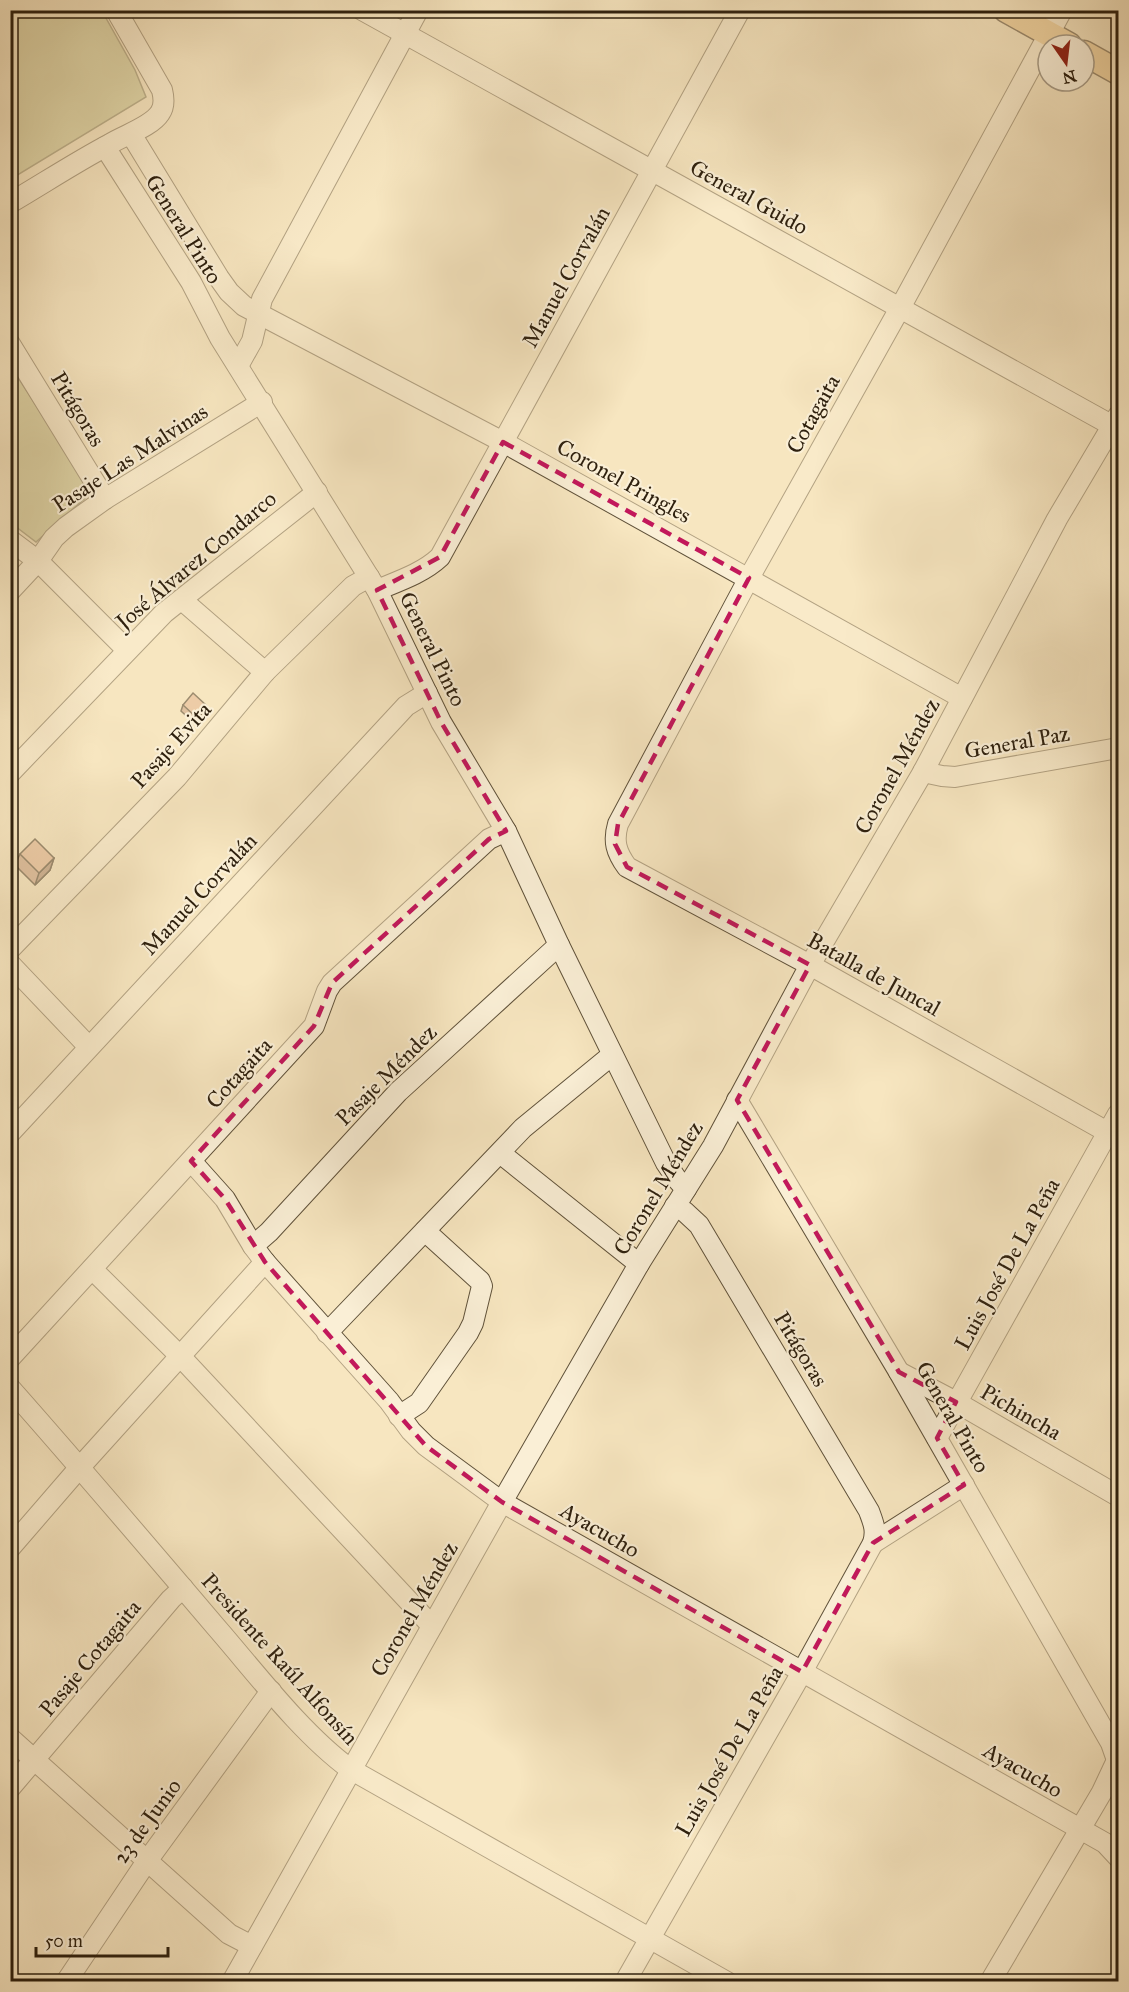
<svg xmlns="http://www.w3.org/2000/svg" width="1129" height="1992" font-family="'IM FELL Great Primer',serif">
<style>
.green{fill:#c3c38d;stroke:#78724e;stroke-width:1.5}
.lines{fill:none;stroke-linecap:round;stroke-linejoin:round}
.minor-casing{stroke:#60523a;stroke-width:22}
.major-casing{stroke:#2e200e;stroke-width:27}
.minor{stroke:#faefd6;stroke-width:20}
.major{stroke:#ecc380;stroke-width:24}
.wall{fill:#c19578;stroke:#2e200e;stroke-width:1.5}
.shaded-wall{fill:#9d7961;stroke:#2e200e;stroke-width:1.5}
.building{fill:#e0ad8b;stroke:#2e200e;stroke-width:1.5}
.marked{fill:none;stroke:#c2185b;stroke-width:4.5;stroke-dasharray:12 8;stroke-linejoin:round}
.labels{text-anchor:middle;dominant-baseline:central;stroke-width:4.5;stroke-linejoin:round;paint-order:stroke}
.street-label{font-size:22px;fill:#2e200e;stroke:#faefd6}
</style>
<rect width="100%" height="100%" fill="#f7e6c0"/>
<filter id="stains"><feTurbulence type="fractalNoise" baseFrequency=".00333" numOctaves="4"/><feColorMatrix values="0 0 0 0 .2 0 0 0 0 .09 0 0 0 0 .02 0 0 0 .5 -.17"/></filter>
<radialGradient id="worn" r=".72"><stop offset=".6" stop-color="#630" stop-opacity="0"/><stop offset="1" stop-color="#630" stop-opacity=".3"/></radialGradient>
<g class="green">
<path d="M11,10L102,11L135,70L146,97L11,179Z"/>
<path d="M10,365L92,492L36,542L11,523Z"/>
</g>
<g class="lines">
<g class="minor-casing">
<g id="minor">
<path d="M362,10L1113,426L1118,434"/>
<path d="M1062,10L900,308L749,578L618,824C613,841 616,852 627,867L810,965L1118,1138"/>
<path d="M131,134L219,278L229,292L244,306L503,442L962,698"/>
<path d="M105,147L191,282L220,338L377,590L441,722L506,831L559,945L666,1163L676,1178L686,1189"/>
<path d="M10,203C44,183 76,162 110,144C124,135 151,127 160,113C165,106 164,98 162,90L116,10"/>
<path d="M10,344L105,499"/>
<path d="M238,366L252,341L262,299L418,10"/>
<path d="M10,540L38,561L127,650"/>
<path d="M377,590C399,581 423,573 440,557L740,10"/>
<path d="M10,591L38,561L54,538L66,527L105,499L262,402"/>
<path d="M182,600L265,672"/>
<path d="M923,772L942,776L955,777L1118,748"/>
<path d="M10,773L164,613L317,492"/>
<path d="M10,949L177,777L265,672L353,586L369,577"/>
<path d="M10,964L89,1047"/>
<path d="M737,1100L899,1372L1111,1743L1118,1763"/>
<path d="M10,1133L406,706L427,693"/>
<path d="M500,1153L639,1264"/>
<path d="M191,1161L225,1199L253,1246L265,1262L389,1401L411,1431L426,1446L502,1502L1105,1843L1118,1857"/>
<path d="M253,1246L269,1232L398,1092L559,945"/>
<path d="M92,1269L180,1356L432,1626"/>
<path d="M327,1333L523,1128L612,1055"/>
<path d="M10,1358L314,1026L327,991L332,983L489,839L506,831"/>
<path d="M899,1372L956,1402L1118,1496"/>
<path d="M10,1388C80,1467 148,1547 216,1627C256,1673 301,1733 350,1769L727,1982"/>
<path d="M399,1416L419,1403L468,1333L473,1323L482,1286L480,1281L425,1231"/>
<path d="M937,1438L1118,1114"/>
<path d="M873,1543L964,1485"/>
<path d="M10,1548L80,1467L265,1262"/>
<path d="M10,1738L229,1934L252,1946"/>
<path d="M10,1788L171,1599L183,1588"/>
<path d="M66,1982L147,1861L271,1691"/>
<path d="M232,1982L502,1502L639,1264L713,1146L810,965L923,772L1057,519L1118,416"/>
<path d="M625,1982L802,1672L873,1543C877,1530 873,1522 869,1511L699,1225L685,1212L675,1206"/>
<path d="M990,1982L1102,1792L1118,1758"/>
</g>
</g>
<g class="major-casing">
<g id="major">
<path d="M1006,10L1069,45"/>
<path d="M1084,53L1118,72"/>
</g>
</g>
<use href="#minor" class="minor"/>
<use href="#major" class="major"/>
</g>
<g class="wall">
<path d="M183,705L204,711L194,723L181,711Z"/>
<path d="M20,854L54,858L50,870L35,885L15,865Z"/>
</g>
<g class="shaded-wall">
<path d="M207,706L204,711L194,723L196,717Z"/>
<path d="M54,858L50,870L35,885L39,873Z"/>
</g>
<g class="building">
<path d="M193,693L207,706L196,717L183,705Z"/>
<path d="M35,839L54,858L39,873L20,854Z"/>
</g>
<path d="M0 0H1129V1992H0ZM503,442L749,578L618,824L615,844L627,867L810,965L737,1100L899,1372L956,1402L937,1438L964,1485L873,1543L802,1672L502,1502L426,1446L265,1262L225,1199L191,1161L314,1026L332,983L489,839L506,831L441,722L377,590L440,557Z" fill="#f7e6c0" fill-opacity=".55" fill-rule="evenodd"/>
<path class="marked" d="M503,442L749,578L618,824L615,844L627,867L810,965L737,1100L899,1372L956,1402L937,1438L964,1485L873,1543L802,1672L502,1502L426,1446L265,1262L225,1199L191,1161L314,1026L332,983L489,839L506,831L441,722L377,590L440,557Z"/>
<g class="labels">
<g class="street-label">
<text transform="translate(749 197) rotate(29)">General Guido</text>
<text transform="translate(184 229) rotate(58)">General Pinto</text>
<text transform="translate(566 277) rotate(-61)">Manuel Corvalán</text>
<text transform="translate(78 409) rotate(59)">Pitágoras</text>
<text transform="translate(813 414) rotate(-61)">Cotagaita</text>
<text transform="translate(130 458) rotate(-33)">Pasaje Las Malvinas</text>
<text transform="translate(624 481) rotate(29)">Coronel Pringles</text>
<text transform="translate(196 560) rotate(-40)">José Álvarez Condarco</text>
<text transform="translate(433 649) rotate(64)">General Pinto</text>
<text transform="translate(1017 742) rotate(-10)">General Paz</text>
<text transform="translate(171 745) rotate(-48)">Pasaje Evita</text>
<text transform="translate(897 766) rotate(-61)">Coronel Méndez</text>
<text transform="translate(199 894) rotate(-47)">Manuel Corvalán</text>
<text transform="translate(874 974) rotate(29)">Batalla de Juncal</text>
<text transform="translate(239 1073) rotate(-48)">Cotagaita</text>
<text transform="translate(386 1075) rotate(-45)">Pasaje Méndez</text>
<text transform="translate(658 1188) rotate(-59)">Coronel Méndez</text>
<text transform="translate(1007 1264) rotate(-61)">Luis José De La Peña</text>
<text transform="translate(801 1349) rotate(59)">Pitágoras</text>
<text transform="translate(1021 1412) rotate(30)">Pichincha</text>
<text transform="translate(953 1417) rotate(60)">General Pinto</text>
<text transform="translate(600 1530) rotate(30)">Ayacucho</text>
<text transform="translate(414 1609) rotate(-60)">Coronel Méndez</text>
<text transform="translate(90 1658) rotate(-50)">Pasaje Cotagaita</text>
<text transform="translate(280 1659) rotate(48)">Presidente Raúl Alfonsín</text>
<text transform="translate(729 1751) rotate(-60)">Luis José De La Peña</text>
<text transform="translate(1023 1770) rotate(30)">Ayacucho</text>
<text transform="translate(147 1821) rotate(-54)">23 de Junio</text>
</g>
</g>
<rect width="1129" height="1992" fill="none" stroke="#f7e6c0" stroke-width="36"/>
<rect x="12" y="12" width="1105" height="1968" fill="none" stroke="#2e200e" stroke-width="3"/>
<rect x="18" y="18" width="1093" height="1956" fill="none" stroke="#2e200e" stroke-width="1.5"/>
<g transform="translate(1066 63) rotate(166)"><circle r="28" fill="#faefd6" stroke="#a89c86" stroke-width="1.5"/>
<path d="M0-4.5L10 22L0 15L-10 22Z" fill="#8f2418"/>
<text y="-9" font-size="16" font-weight="bold" text-anchor="middle" fill="#2e200e">N</text>
</g>
<path d="M36 1947v9h132v-9" fill="none" stroke="#2e200e" stroke-width="3"/>
<text x="45" y="1947" font-size="18" fill="#2e200e" stroke="#faefd6" stroke-width="4.5" paint-order="stroke">50 m</text>
<rect width="100%" height="100%" filter="url(#stains)"/>
<rect width="100%" height="100%" fill="url(#worn)"/>
</svg>
